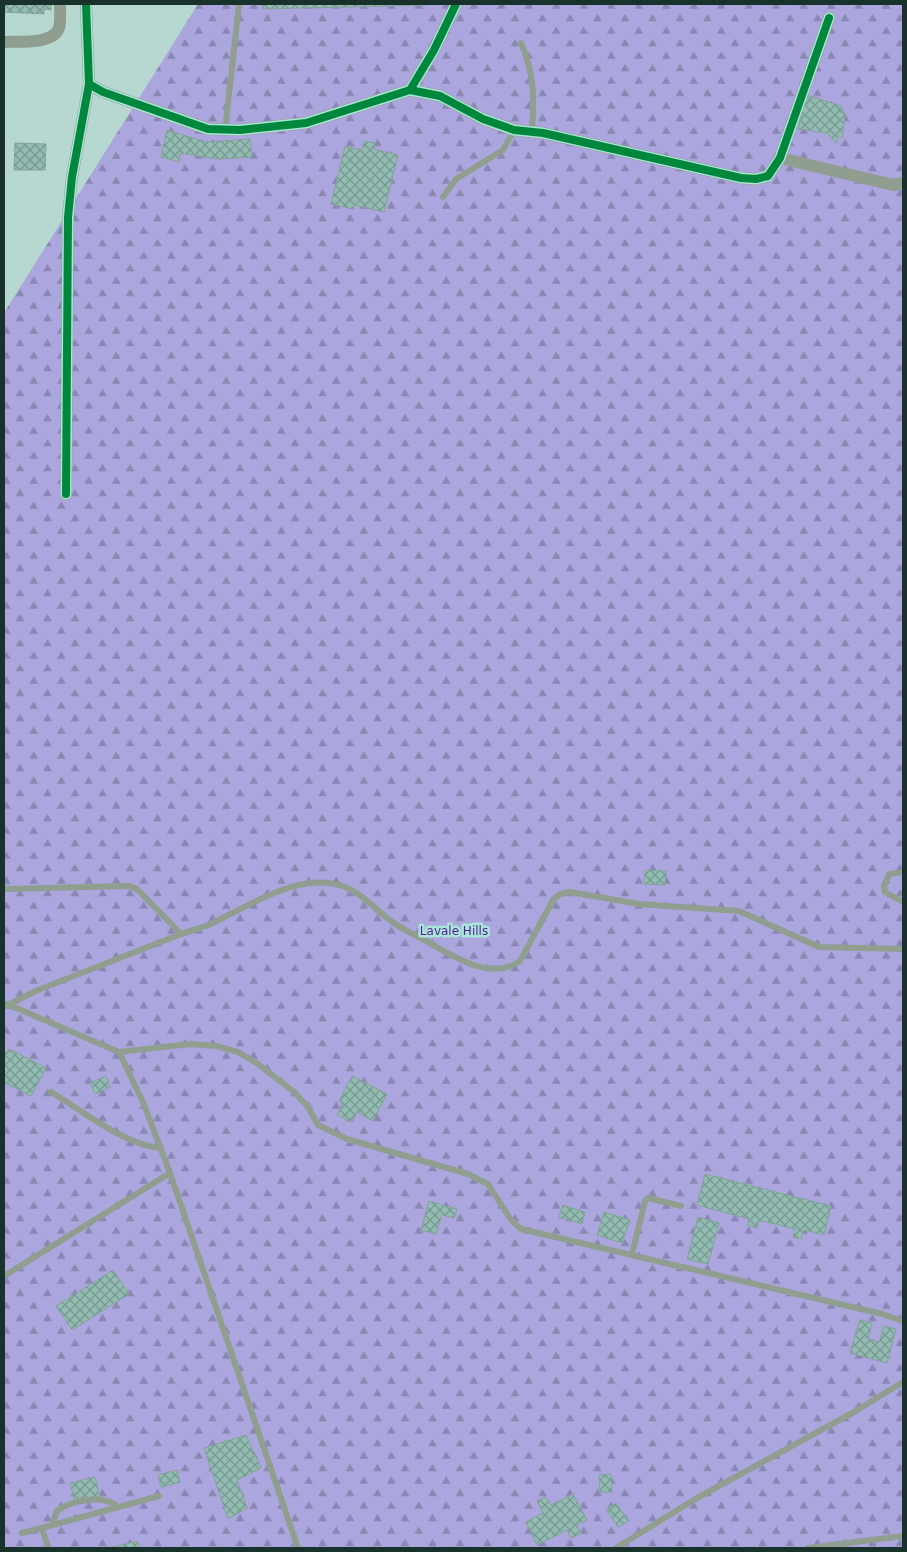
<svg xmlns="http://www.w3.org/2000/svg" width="907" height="1552" font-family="'DejaVu Sans',sans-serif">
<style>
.forest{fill:url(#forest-firs)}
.building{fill:url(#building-cross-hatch);stroke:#87a19b}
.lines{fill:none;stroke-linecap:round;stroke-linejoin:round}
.service{stroke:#909e90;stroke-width:6}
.minor{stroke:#909e90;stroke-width:12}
.cycleway-casing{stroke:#a9e6d7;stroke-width:11}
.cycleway{stroke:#00873e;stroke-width:8}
.labels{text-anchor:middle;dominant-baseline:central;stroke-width:5;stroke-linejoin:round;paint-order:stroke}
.park-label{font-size:12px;fill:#551b99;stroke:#a9e6d7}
</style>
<defs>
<pattern id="forest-firs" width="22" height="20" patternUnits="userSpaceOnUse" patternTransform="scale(1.25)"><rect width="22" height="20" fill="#aba6dd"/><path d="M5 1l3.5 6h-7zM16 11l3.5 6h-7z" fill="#8a88b3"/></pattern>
<pattern id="building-cross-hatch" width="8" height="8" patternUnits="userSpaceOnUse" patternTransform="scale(1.25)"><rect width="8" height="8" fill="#92bbb2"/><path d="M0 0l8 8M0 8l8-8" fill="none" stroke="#769991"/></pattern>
</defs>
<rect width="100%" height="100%" fill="#b7d8d0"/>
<path class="forest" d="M198,4H903V1548H4V313Z"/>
<g class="building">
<path d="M4,4H51V10L44,9V14L4,12Z"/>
<path d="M262,4H429V5L263,9Z"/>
<path d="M806,95L841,106L845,114L842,138L838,135L836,143L827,133L798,129Z"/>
<path d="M167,130L206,142L250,139L252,157L218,159L180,153L179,162L161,157Z"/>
<path d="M364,141L375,143L374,149L398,155L384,212L354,205V209L331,204L345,146L362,150Z"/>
<path d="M15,143L46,144L45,170H14Z"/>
<path d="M645,870L666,871L665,885L644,884Z"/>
<path d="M9,1049L46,1068L31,1096L4,1082V1058Z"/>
<path d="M106,1076L110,1087L95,1094L90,1083Z"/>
<path d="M352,1076L387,1094L373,1121L357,1112L352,1122L337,1115L343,1103L339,1101Z"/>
<path d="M705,1174L831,1206L824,1235L804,1230L801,1239L793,1237L795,1229L759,1220L757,1228L747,1225L749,1219L697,1205Z"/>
<path d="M429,1201L457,1209L454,1218L442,1215L436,1234L421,1230Z"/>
<path d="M563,1205L585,1212L582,1224L559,1217Z"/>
<path d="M604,1212L630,1220L622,1243L597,1235Z"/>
<path d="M698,1217L719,1223L708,1264L687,1259Z"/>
<path d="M113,1270L129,1294L72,1330L56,1306Z"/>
<path d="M860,1320L872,1323L868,1339L879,1342L884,1326L896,1329L887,1363L850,1353Z"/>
<path d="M246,1435L261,1468L237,1480L247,1508L228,1519L204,1448Z"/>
<path d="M177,1470L180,1482L161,1487L158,1475Z"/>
<path d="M611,1474L612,1492H600L599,1475Z"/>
<path d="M95,1477L100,1497L75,1503L70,1483Z"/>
<path d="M573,1494L587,1520L577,1525L581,1534L571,1538L567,1530L537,1545L526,1522L543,1513L537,1501L546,1497L551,1505Z"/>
<path d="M616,1503L628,1521L618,1527L606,1509Z"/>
<path d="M137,1541L140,1548H109Z"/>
</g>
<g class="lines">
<g class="service">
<path d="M521,43C535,75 534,98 532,132"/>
<path d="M225,130L239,4"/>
<path d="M443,197L456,179L503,150L514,130"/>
<path d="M903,872L889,874L884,886L885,892L903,902"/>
<path d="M4,889L130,886L137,889L181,934"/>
<path d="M7,1004L119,1052L143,1102L170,1173"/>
<path d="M4,1007L38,990L181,934C189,931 198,929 206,926C247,908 300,869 345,887C365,895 377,912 394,923C404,930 417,936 428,942C453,956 491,982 520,961L553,900L560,894L570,892L639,904L739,911L819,947L903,949"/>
<path d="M119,1052L190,1044L216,1046L238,1052L258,1064L294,1092L308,1107L318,1125L347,1139L468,1174L488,1184L511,1220L521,1229L882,1314L903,1321"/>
<path d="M51,1092C83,1111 124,1145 161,1148"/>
<path d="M632,1254L645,1201L648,1198L681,1206"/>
<path d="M4,1276L170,1173L298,1548"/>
<path d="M52,1525L57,1511C72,1500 104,1494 118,1507"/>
<path d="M22,1533L42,1528"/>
<path d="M48,1548L42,1528L159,1496"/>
<path d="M616,1548L697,1498L854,1412L903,1382"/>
<path d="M808,1548L903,1536"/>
</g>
<g class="minor">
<path d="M86,4L89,84L103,92L208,129L240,130L306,123L410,90L434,50L456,4"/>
<path d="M4,42C18,41 53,45 59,28C61,21 60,11 60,4"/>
<path d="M410,90L440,96L483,119L514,130L543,133L741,178L756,179L768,176L780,158L829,18"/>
<path d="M780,158L893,185L903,183"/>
<path d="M66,494L68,217L72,177L89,84"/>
</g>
<g class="cycleway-casing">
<g id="cycleway">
<path d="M86,4L89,84L103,92L208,129L240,130L306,123L410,90L434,50L456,4"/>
<path d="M410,90L440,96L483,119L514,130L543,133L741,178L756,179L768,176L780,158L829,18"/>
<path d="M66,494L68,217L72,177L89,84"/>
</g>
</g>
<use href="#cycleway" class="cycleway"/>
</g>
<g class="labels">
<g class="park-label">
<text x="454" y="931">Lavale Hills</text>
</g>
</g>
<rect width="907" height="1552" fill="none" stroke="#18312b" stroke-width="10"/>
</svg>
